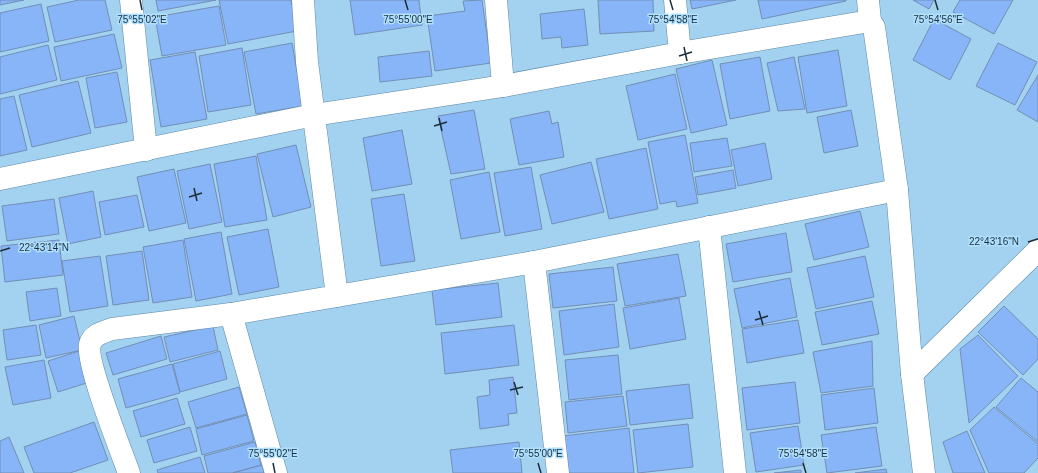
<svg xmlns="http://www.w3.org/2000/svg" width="1038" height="473" font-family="Arial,sans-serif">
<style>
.building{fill:#87b5f7;stroke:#738eb5}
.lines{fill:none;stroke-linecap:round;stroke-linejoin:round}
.minor-casing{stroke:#5b88a5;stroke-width:23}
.minor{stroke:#fff;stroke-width:22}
.ticks{fill:none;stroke:#1b2e3a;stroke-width:1.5}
.ticks-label{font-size:10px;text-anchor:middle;fill:#1b2e3a;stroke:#b0e0ff;stroke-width:3;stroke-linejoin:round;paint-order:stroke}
</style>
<rect width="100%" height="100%" fill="#a3d2f1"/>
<g class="building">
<path d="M0,0H24L0,5Z"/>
<path d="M79,0H105L112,30L55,42L47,7Z"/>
<path d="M156,0H216L158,11Z"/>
<path d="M219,0H291L297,31L228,44Z"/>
<path d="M350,0H419L422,25L355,35Z"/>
<path d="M482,0L491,63L435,71L427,16L465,11L463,1Z"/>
<path d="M598,0H653L654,31L600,34Z"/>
<path d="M690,0H736L692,9Z"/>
<path d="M758,0H846V1L762,19Z"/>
<path d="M913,0H934L929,9Z"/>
<path d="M960,0H1013L994,34L953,12Z"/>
<path d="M41,4L49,41L0,52V13Z"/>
<path d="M219,6L226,45L162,56L155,17Z"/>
<path d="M584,9L588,45L562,48L561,37L542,39L540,14Z"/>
<path d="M934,19L971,39L950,80L913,60Z"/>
<path d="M114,34L122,68L61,81L54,47Z"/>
<path d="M292,43L303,106L256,114L244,52Z"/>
<path d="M998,43L1037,62L1015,105L976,86Z"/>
<path d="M48,45L57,80L0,94V57Z"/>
<path d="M242,48L251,105L208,112L199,56Z"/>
<path d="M838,50L847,106L807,113L798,57Z"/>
<path d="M429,51L432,76L380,82L378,57Z"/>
<path d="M195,52L207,119L161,127L150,60Z"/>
<path d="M760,57L770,111L730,119L720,64Z"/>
<path d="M794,57L805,109L778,111L767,63Z"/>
<path d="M712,60L727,125L691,133L676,69Z"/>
<path d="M117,72L127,122L95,128L86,78Z"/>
<path d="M675,74L687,129L638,140L626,86Z"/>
<path d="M1038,75V122L1017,110Z"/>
<path d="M78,81L91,133L32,147L19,95Z"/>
<path d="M14,96L27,150L0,156V99Z"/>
<path d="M474,110L485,169L451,174L438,116Z"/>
<path d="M851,110L858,146L824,153L817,117Z"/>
<path d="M549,111L552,124L558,122L564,157L519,165L510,119Z"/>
<path d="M402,130L412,184L372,191L363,138Z"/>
<path d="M685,135L698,203L677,207L676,201L660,204L648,142Z"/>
<path d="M727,138L732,166L694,172L690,143Z"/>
<path d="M765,143L772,179L738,186L731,150Z"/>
<path d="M296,145L311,207L273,217L257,154Z"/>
<path d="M646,148L658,209L609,219L596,159Z"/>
<path d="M256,156L267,220L225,227L214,164Z"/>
<path d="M591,162L604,212L552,224L540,175Z"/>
<path d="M210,164L222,222L189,229L177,171Z"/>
<path d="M531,167L542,229L505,236L494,173Z"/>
<path d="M174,169L186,223L149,231L137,177Z"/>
<path d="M733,170L736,188L698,195L695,177Z"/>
<path d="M489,172L500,232L461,239L450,180Z"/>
<path d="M93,191L101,237L68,244L59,198Z"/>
<path d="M404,194L415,261L381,266L371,199Z"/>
<path d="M137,195L144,227L105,235L99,202Z"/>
<path d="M54,199L59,234L7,241L2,206Z"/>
<path d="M860,211L869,247L814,260L805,224Z"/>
<path d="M268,229L279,287L239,295L227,237Z"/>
<path d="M221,232L232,294L196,301L184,239Z"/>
<path d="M786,233L792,272L733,282L726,244Z"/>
<path d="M59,240L63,275L5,282L1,246Z"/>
<path d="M183,240L192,297L153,303L143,247Z"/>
<path d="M142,251L149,300L113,305L106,256Z"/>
<path d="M678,254L686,296L625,306L617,264Z"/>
<path d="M100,256L108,306L70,312L62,261Z"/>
<path d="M865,256L874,297L816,309L807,268Z"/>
<path d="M613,267L617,301L553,308L549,274Z"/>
<path d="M790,278L797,317L742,328L734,289Z"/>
<path d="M498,283L502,317L436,325L432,290Z"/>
<path d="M57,288L61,316L30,321L26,292Z"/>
<path d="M679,298L686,339L630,349L623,308Z"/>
<path d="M872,301L879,334L822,345L815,312Z"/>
<path d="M614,304L619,347L564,355L559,311Z"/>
<path d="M1004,306L1038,339V359L1023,375L978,332Z"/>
<path d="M74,316L82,350L46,358L39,325Z"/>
<path d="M798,320L804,353L747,363L742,329Z"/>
<path d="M36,325L41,355L7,360L3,330Z"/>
<path d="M514,325L519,365L445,374L441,333Z"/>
<path d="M213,326L218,350L170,362L164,337Z"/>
<path d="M978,335L1018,376L969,423L960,349Z"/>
<path d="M161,336L167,359L113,375L106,353Z"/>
<path d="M872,341L873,386L821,393L813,352Z"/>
<path d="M82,350L93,381L58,392L48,361Z"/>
<path d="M220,351L227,379L180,392L173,364Z"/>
<path d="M618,355L622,394L569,400L565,360Z"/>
<path d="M44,360L51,398L13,405L5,367Z"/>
<path d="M172,364L180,393L126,408L118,379Z"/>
<path d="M513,377L517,413L508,414L509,425L480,429L477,397L490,395L489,380Z"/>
<path d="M1021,378L1038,392V442L996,407Z"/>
<path d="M795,382L800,423L747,430L742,388Z"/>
<path d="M689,384L693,418L630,425L626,391Z"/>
<path d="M239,387L247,414L196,428L188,402Z"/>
<path d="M874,388L878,423L825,430L821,395Z"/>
<path d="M623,396L627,426L568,433L565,402Z"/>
<path d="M177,398L185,424L141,437L133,411Z"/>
<path d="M994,407L1038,444V458L1024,473H989L970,430Z"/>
<path d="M247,415L254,441L202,455L196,429Z"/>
<path d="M94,422L108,460L70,473H34L24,447Z"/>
<path d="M688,424L693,467L638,473L633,430Z"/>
<path d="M798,426L804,465L756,472L750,433Z"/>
<path d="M190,427L197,451L154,463L147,440Z"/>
<path d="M876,427L882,466L827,473L821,435Z"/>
<path d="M629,428L634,473H567L563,436Z"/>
<path d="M967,431L985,473H953L943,442Z"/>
<path d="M9,437L24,473H0V441Z"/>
<path d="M255,442L261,465L232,473H208L204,456Z"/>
<path d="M519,442L522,473H453L450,450Z"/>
<path d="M200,457L205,473H158L157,470Z"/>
<path d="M262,465L264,473H233Z"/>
<path d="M886,469L887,473H855Z"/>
<path d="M801,470V473H774Z"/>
</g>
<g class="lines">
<g class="minor-casing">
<g id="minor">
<path d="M131,0L146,150"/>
<path d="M496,0L503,86"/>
<path d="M675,0L680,53"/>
<path d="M868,0L870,21L874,27L897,190L912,374L924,473"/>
<path d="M0,179L314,115L503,86L680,53L870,21"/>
<path d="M709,227L735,473"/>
<path d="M534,262L558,473"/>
<path d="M337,296L534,262L897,190"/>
<path d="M231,314L276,473"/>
<path d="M912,374L1038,250"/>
<path d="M129,473C121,451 85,360 90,344C93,334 104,332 112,329L231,314L337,296L307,62L303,0"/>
</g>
</g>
<use href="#minor" class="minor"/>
</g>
<path class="ticks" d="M140,0L142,10M405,0L408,10M670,0L673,10M935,0L938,10M684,47L687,61M679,56L692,52M439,118L442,131M434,126L447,122M194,188L197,201M189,197L202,193M1028,242L1038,239M0,251L10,248M759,311L763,325M755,320L768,316M514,382L518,395M510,390L523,387M273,463L275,473M538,463L541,473M803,463L806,473"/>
<g class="ticks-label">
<text x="142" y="23">75°55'02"E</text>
<text x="408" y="23">75°55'00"E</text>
<text x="673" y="23">75°54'58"E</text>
<text x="938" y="23">75°54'56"E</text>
<text x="994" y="245">22°43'16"N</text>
<text x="44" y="251">22°43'14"N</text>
<text x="273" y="457">75°55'02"E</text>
<text x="538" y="457">75°55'00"E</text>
<text x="803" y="457">75°54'58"E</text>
</g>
</svg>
